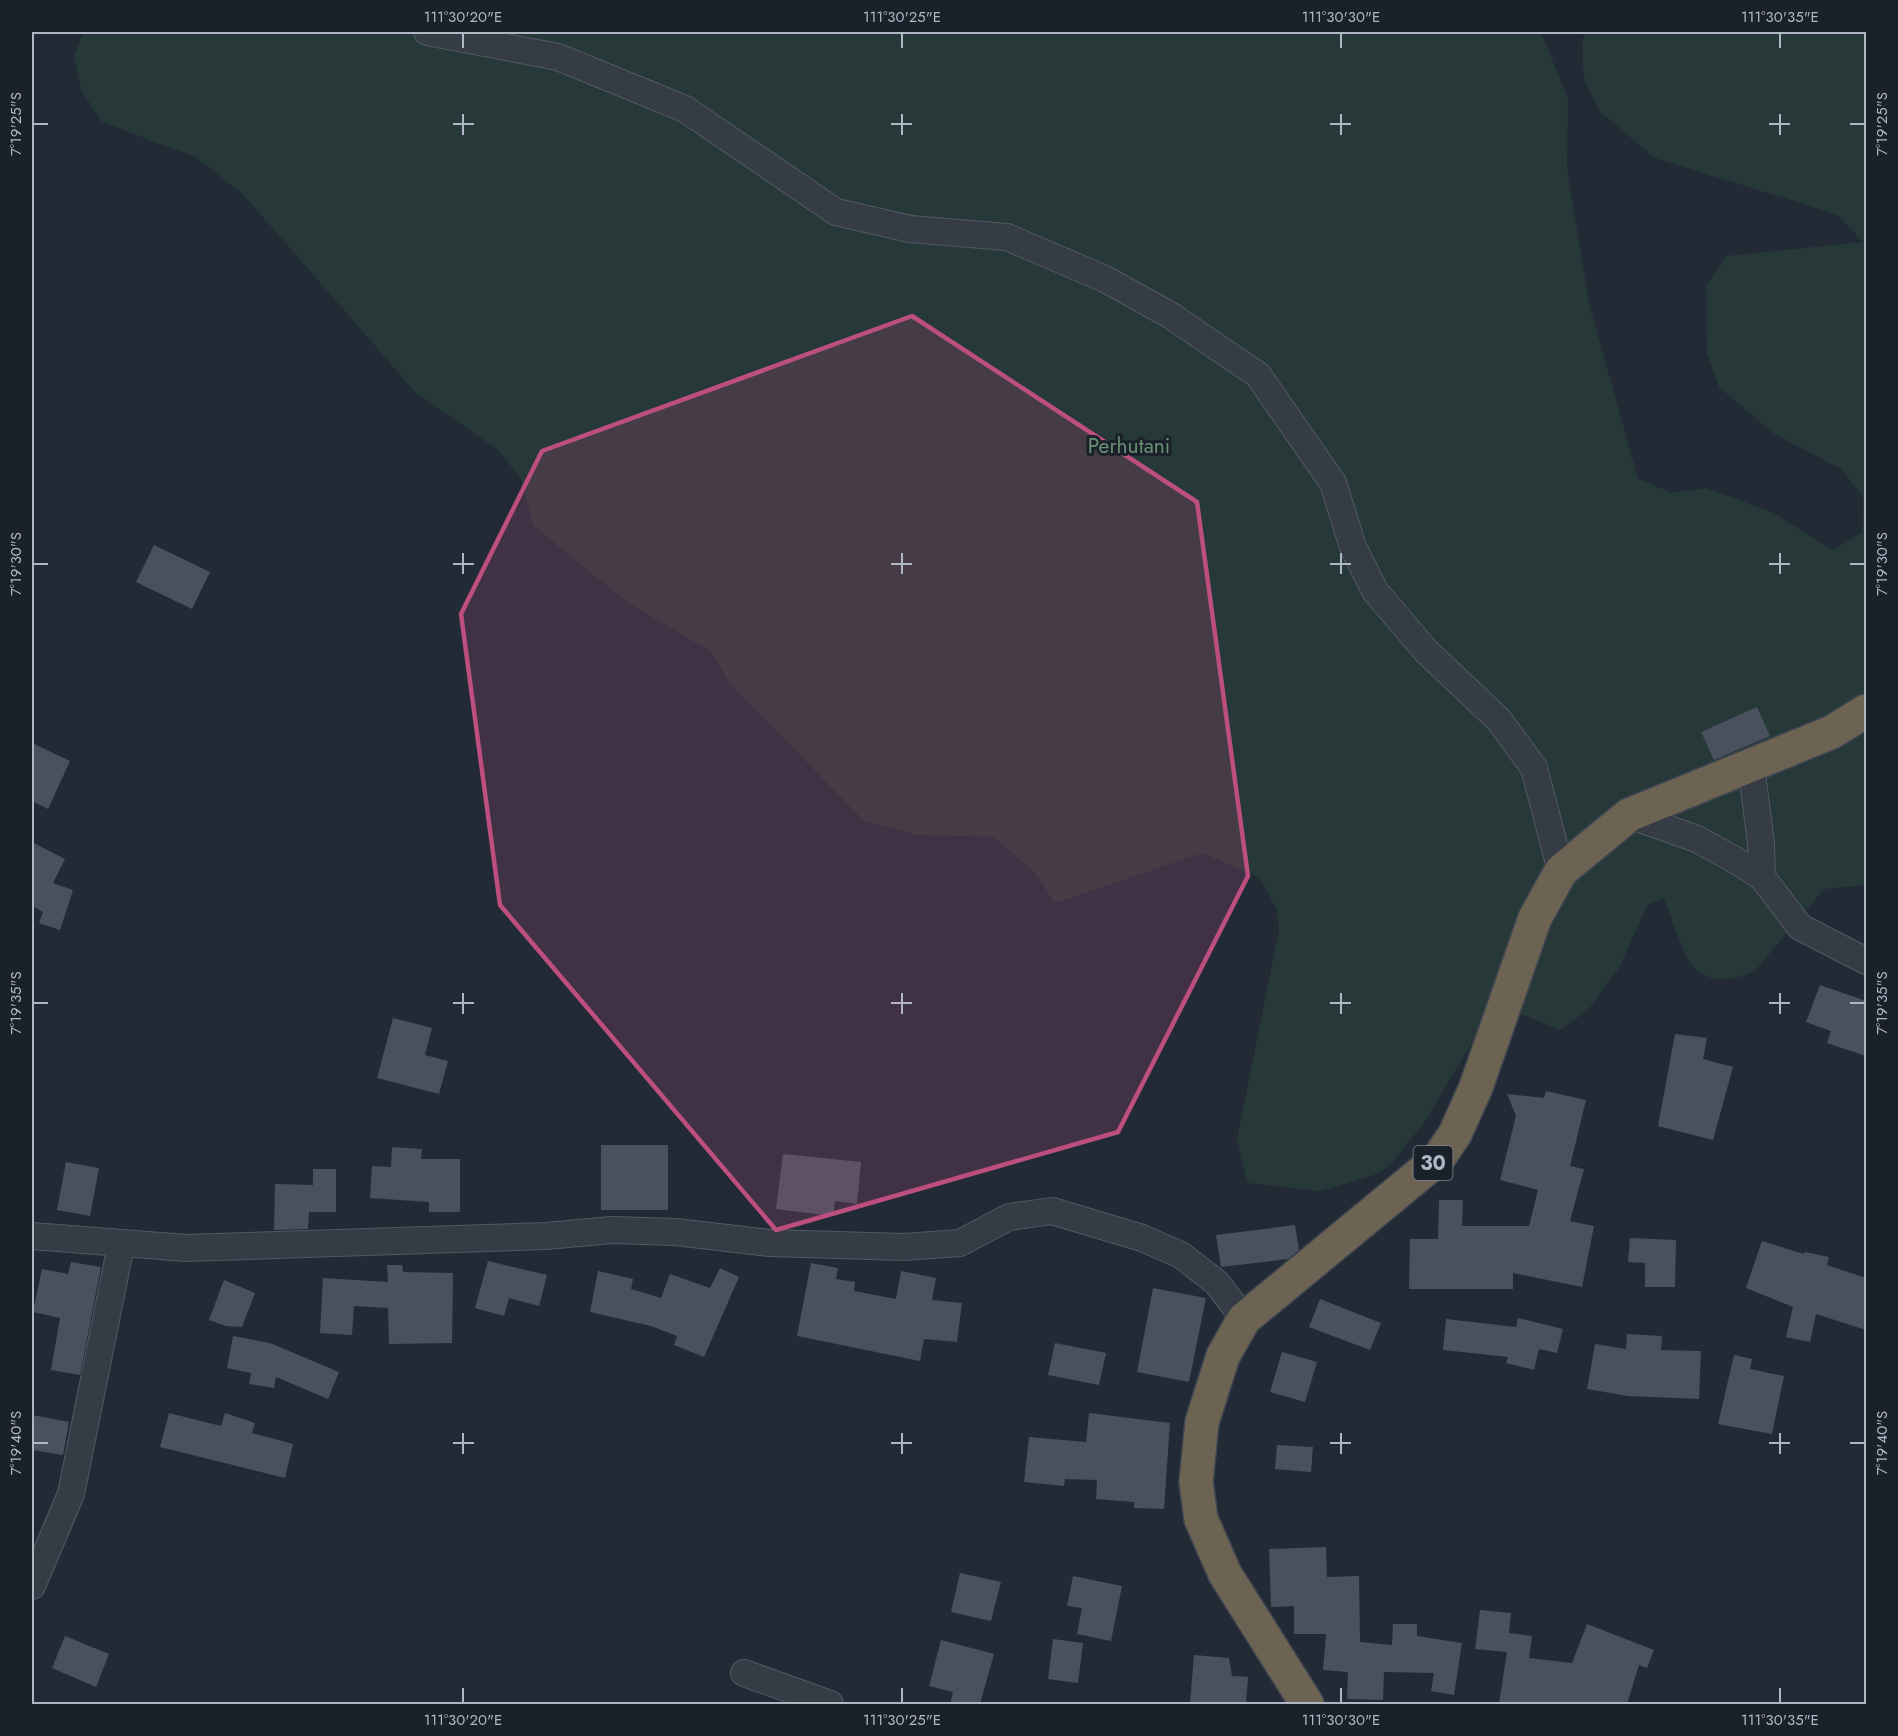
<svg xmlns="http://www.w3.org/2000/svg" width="1898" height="1736" font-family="Jost,sans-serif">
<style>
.green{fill:#273839}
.building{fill:#49515f}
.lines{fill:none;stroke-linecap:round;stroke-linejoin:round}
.minor-casing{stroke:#535964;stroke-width:28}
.highway-casing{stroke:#404651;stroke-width:36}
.minor{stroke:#353c46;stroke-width:26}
.highway{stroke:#6c6353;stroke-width:33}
.marked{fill:#bc4f7f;fill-opacity:0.2;stroke:#bc4f7f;stroke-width:4.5;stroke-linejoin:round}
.ticks{fill:none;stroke:#b0b6c3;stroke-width:2}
.labels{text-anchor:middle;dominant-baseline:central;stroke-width:6;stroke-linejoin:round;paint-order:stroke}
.shield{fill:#1b212b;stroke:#838995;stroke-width:1.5}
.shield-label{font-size:20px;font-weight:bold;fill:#b0b6c3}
.park-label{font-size:21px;fill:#6a9175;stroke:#1b212b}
.neatline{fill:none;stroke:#b0b6c3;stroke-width:2}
.ticks-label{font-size:15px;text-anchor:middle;fill:#b0b6c3}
</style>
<rect width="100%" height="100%" fill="#222a36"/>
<path class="green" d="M83,32H1541L1568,99L1567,168L1589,303L1638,479L1672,493L1706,488L1772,512L1833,550L1862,532L1863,497L1841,469L1774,434L1719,387L1707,353L1706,286L1726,256L1863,242L1836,214L1655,158L1599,111L1584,79L1582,40L1587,32H1866V885L1824,889L1755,971C1735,981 1707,985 1691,964C1682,952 1671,915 1664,899L1648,904L1619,968L1588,1010L1560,1030L1526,1016L1492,1009L1426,1120L1392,1163L1377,1174L1321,1191L1247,1183L1237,1139L1279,930L1277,910L1260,878L1203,853L1055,903L1034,871L993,837L918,835L864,821L729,682L710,651L627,602L534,526L520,477L497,449L416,393L243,194L195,157L102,122L81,90L74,56Z"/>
<g class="building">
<path d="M154,545L210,572L192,609L136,582Z"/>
<path d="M1757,707L1770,736L1714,760L1701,732Z"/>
<path d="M32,743L70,761L48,809L32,801Z"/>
<path d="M32,842L65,859L53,883L73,890L60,930L39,923L43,912L32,906Z"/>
<path d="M1820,985L1866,1001V1056L1827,1043L1831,1031L1806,1022Z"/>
<path d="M393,1018L432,1028L425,1055L448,1061L439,1094L377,1078Z"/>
<path d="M1675,1034L1707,1038L1703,1059L1733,1067L1713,1140L1658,1126Z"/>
<path d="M1546,1091L1586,1100L1570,1166L1584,1169L1570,1221L1594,1226L1582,1287L1513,1273V1289H1409L1410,1239H1438L1439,1200H1463L1462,1226H1529L1538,1190L1500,1180L1516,1116L1507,1094L1544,1098Z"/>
<rect x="601" y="1145" width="67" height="65"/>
<path d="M392,1147L422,1149L421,1159H460V1212H429V1202L370,1198L372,1166L391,1167Z"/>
<path d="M783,1154L861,1162L857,1204L835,1201L833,1216L776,1209Z"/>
<path d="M66,1162L99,1168L90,1216L57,1210Z"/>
<path d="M313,1169H336V1212H309L308,1229L274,1230L275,1184L313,1185Z"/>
<path d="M1295,1225L1299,1250L1288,1259L1221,1267L1216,1235Z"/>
<path d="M1630,1238L1676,1240L1675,1287H1645V1263L1628,1262Z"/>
<path d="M1762,1241L1804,1254L1805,1252L1829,1257L1827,1265L1866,1278V1330L1816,1314L1810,1342L1786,1337L1793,1307L1746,1288Z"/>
<path d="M488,1261L547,1275L539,1306L509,1298L504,1316L475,1308Z"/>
<path d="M71,1262L101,1267L80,1375L51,1370L60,1318L33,1312L42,1269L68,1274Z"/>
<path d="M811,1263L838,1268L836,1279L855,1282L854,1291L896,1299L901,1271L936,1278L932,1300L962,1303L957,1342L924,1339L920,1361L797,1336Z"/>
<path d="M387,1265H402L403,1272L453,1273L452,1343L389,1344L388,1308L354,1306L352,1335L320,1333L323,1278L388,1282Z"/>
<path d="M720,1268L739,1277L704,1357L674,1345L677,1336L651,1326L590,1312L598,1271L633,1279L631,1289L661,1298L670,1274L710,1288Z"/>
<path d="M224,1280L255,1293L242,1327L226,1326L209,1320Z"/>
<path d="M1153,1288L1206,1298L1189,1382L1137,1372Z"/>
<path d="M1320,1299L1381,1323L1370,1350L1309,1327Z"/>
<path d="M1518,1318L1563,1329L1557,1353L1539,1349L1534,1370L1506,1363L1508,1357L1443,1350L1446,1319L1516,1327Z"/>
<path d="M1627,1334L1662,1336L1661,1350L1701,1351L1699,1399L1628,1396L1587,1389L1595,1344L1626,1349Z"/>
<path d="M233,1336L270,1343L339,1372L328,1399L276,1377L274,1388L249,1384L251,1373L227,1368Z"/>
<path d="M1055,1343L1106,1353L1099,1385L1048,1375Z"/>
<path d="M1282,1352L1317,1362L1305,1402L1270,1392Z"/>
<path d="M1734,1355L1752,1359L1750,1369L1784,1376L1772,1434L1718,1424Z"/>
<path d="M169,1413L221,1426L225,1413L255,1423L252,1433L293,1444L285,1478L160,1447Z"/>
<path d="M1089,1413L1170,1423L1164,1509L1134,1508V1502L1096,1499L1097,1480L1065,1479L1064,1486L1024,1482L1029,1437L1086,1442Z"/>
<path d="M32,1415L69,1422L63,1455L32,1450Z"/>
<path d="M1277,1445L1313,1447L1311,1472L1275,1469Z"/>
<path d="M1326,1547L1327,1577L1359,1576L1360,1642L1392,1645L1393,1624H1417V1636L1462,1643L1454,1695L1431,1691L1434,1673L1384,1672L1383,1700L1347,1699L1348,1672L1323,1670L1326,1634H1294V1606L1271,1607L1269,1549Z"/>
<path d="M960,1573L1001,1582L991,1621L951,1612Z"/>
<path d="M1073,1576L1122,1586L1111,1641L1077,1634L1082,1608L1067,1606Z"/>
<path d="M1480,1610L1511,1613L1509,1633L1532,1636L1529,1658L1572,1663L1587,1624L1654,1650L1647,1668L1639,1665L1627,1704H1499L1507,1652L1475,1649Z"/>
<path d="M65,1636L109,1654L96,1687L52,1668Z"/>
<path d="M1053,1639L1083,1643L1078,1683L1048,1679Z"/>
<path d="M941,1640L994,1654L980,1704H950L953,1692L929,1686Z"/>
<path d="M1194,1655L1229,1658L1232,1676L1248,1677L1246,1704L1190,1703Z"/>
</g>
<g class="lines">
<g class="minor-casing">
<g id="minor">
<path d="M427,32L558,57L685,109L836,212L910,229L1007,237L1105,279L1170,315L1258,375L1333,483L1353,547L1375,591L1426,651L1499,720L1534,768L1561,871"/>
<path d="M1751,766L1761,843L1762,877"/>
<path d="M1629,815L1697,839L1735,860L1762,877L1800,927L1866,961"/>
<path d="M32,1236L186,1248L546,1236L612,1230L676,1232L770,1243L904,1247L960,1243L1009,1217L1052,1211L1142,1238L1181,1255L1217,1283L1244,1319"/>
<path d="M32,1586L71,1494L121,1245"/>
<path d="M744,1673L830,1704"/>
</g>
</g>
<g class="highway-casing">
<path id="highway" d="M1307,1704L1225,1574L1201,1519L1196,1482L1202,1422L1223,1356L1244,1319L1438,1159L1455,1134L1476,1087L1535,918L1561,871L1629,815L1832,732L1866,711"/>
</g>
<use href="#minor" class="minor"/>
<use href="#highway" class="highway"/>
</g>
<path class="marked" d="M912,316L1197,502L1248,876L1118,1132L776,1230L500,905L461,614L542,451Z"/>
<path class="ticks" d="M463,33V48M902,33V48M1341,33V48M1780,33V48M463,114V135M902,114V135M1341,114V135M1780,114V135M33,124H48M453,124H474M891,124H912M1330,124H1351M1769,124H1790M1850,124H1865M463,553V574M902,553V574M1341,553V574M1780,553V574M33,564H48M453,564H474M891,564H912M1330,564H1351M1769,564H1790M1850,564H1865M463,993V1014M902,993V1014M1341,993V1014M1780,993V1014M33,1003H48M453,1003H474M891,1003H912M1330,1003H1351M1769,1003H1790M1850,1003H1865M463,1433V1454M902,1433V1454M1341,1433V1454M1780,1433V1454M33,1443H48M453,1443H474M891,1443H912M1330,1443H1351M1769,1443H1790M1850,1443H1865M463,1688V1703M902,1688V1703M1341,1688V1703M1780,1688V1703"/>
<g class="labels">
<rect class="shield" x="1413.5" y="1146" width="39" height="34" rx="4.5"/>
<g class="shield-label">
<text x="1433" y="1163">30</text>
</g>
<g class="park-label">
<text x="1129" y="446">Perhutani</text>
</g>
</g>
<rect width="1898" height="1736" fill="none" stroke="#1b212b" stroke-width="66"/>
<rect x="33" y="33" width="1832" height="1670" class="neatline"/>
<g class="ticks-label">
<text x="463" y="22">111°30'20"E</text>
<text x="902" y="22">111°30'25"E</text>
<text x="1341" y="22">111°30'30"E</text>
<text x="1780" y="22">111°30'35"E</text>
<text transform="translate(16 124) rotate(-90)" y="5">7°19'25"S</text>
<text transform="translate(1882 124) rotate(-90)" y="5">7°19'25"S</text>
<text transform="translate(16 564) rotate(-90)" y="5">7°19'30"S</text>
<text transform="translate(1882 564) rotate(-90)" y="5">7°19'30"S</text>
<text transform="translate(16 1003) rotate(-90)" y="5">7°19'35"S</text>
<text transform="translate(1882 1003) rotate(-90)" y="5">7°19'35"S</text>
<text transform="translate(16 1443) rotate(-90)" y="5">7°19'40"S</text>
<text transform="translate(1882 1443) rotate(-90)" y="5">7°19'40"S</text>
<text x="463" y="1725">111°30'20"E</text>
<text x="902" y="1725">111°30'25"E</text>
<text x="1341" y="1725">111°30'30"E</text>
<text x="1780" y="1725">111°30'35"E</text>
</g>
</svg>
